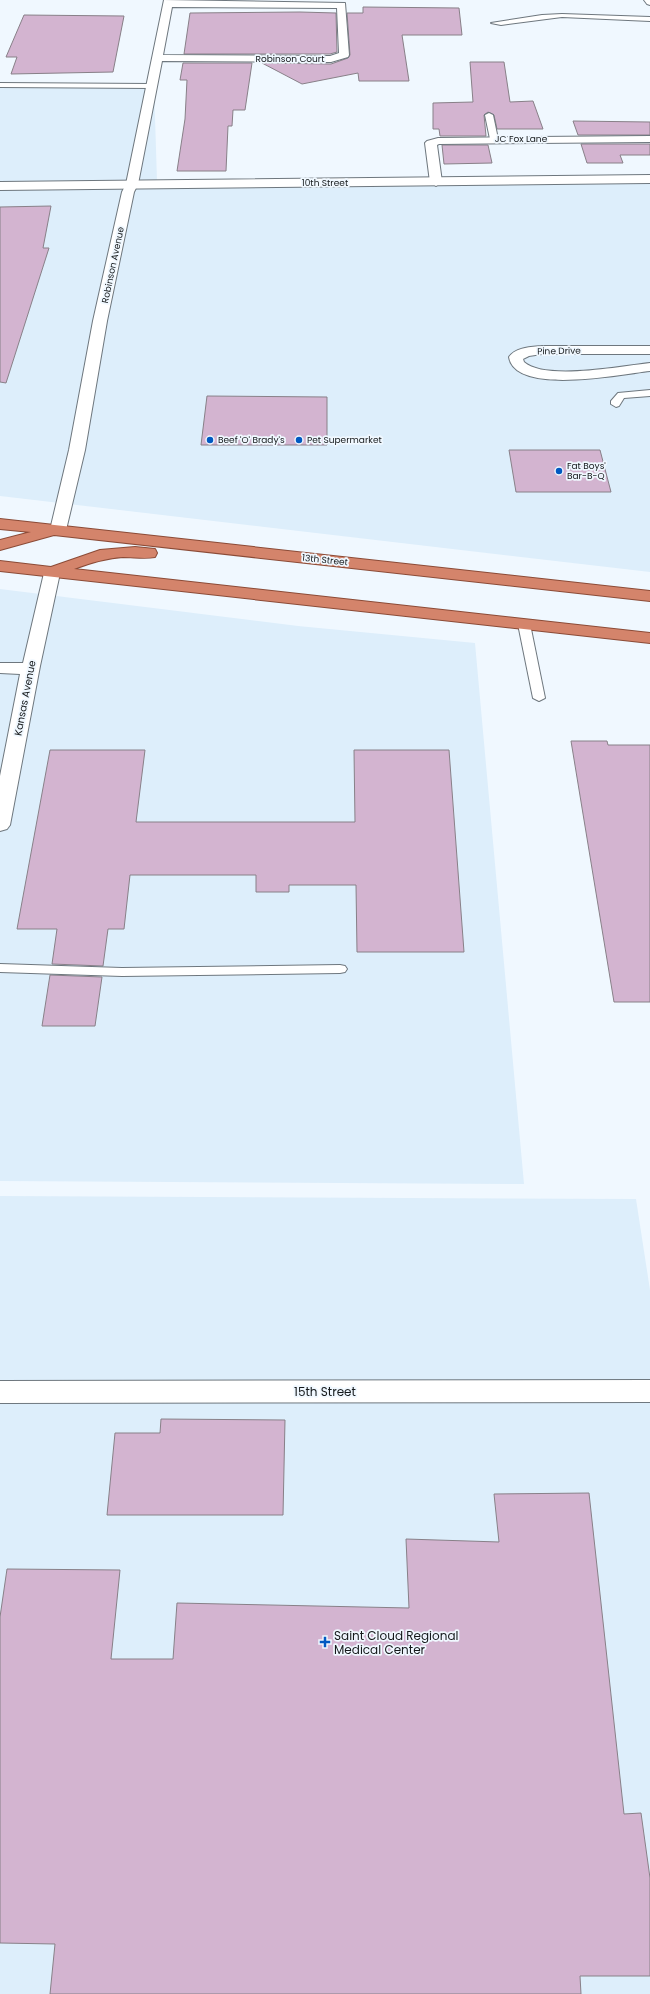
<svg xmlns="http://www.w3.org/2000/svg" width="650" height="1994" font-family="Poppins,sans-serif">
<style>
.built{fill:#ddeefb}
.building{fill:#d3b4d0;stroke:#888088}
.lines{fill:none;stroke-linecap:round;stroke-linejoin:round}
.service-casing{stroke:#6e777e;stroke-width:2}
.minor-casing{stroke:#6e777e;stroke-width:2}
.tertiary-casing{stroke:#6e777e;stroke-width:2}
.trunk-casing{stroke:#8b4b37;stroke-width:2}
.service{fill:#fff;fill-rule:evenodd}
.minor{fill:#fff;fill-rule:evenodd}
.tertiary{fill:#fff;fill-rule:evenodd}
.trunk{fill:#d4846b;fill-rule:evenodd}
.poi-dot{fill:#0059c2;stroke:#f0f8ff;stroke-width:1.5}
.labels{text-anchor:middle;dominant-baseline:central;stroke-width:3.5;stroke-linejoin:round;paint-order:stroke}
.far-street-label{font-size:9px;fill:#15191b;stroke:#f0f8ff}
.far-poi-label{font-size:9px;fill:#15191b;stroke:#f0f8ff;text-anchor:start}
.street-label{font-size:10px;fill:#15191b;stroke:#f0f8ff}
.near-street-label{font-size:12px;fill:#15191b;stroke:#f0f8ff}
.near-poi-label{font-size:12px;fill:#15191b;stroke:#f0f8ff;text-anchor:start}
</style>
<rect width="100%" height="100%" fill="#f0f8ff"/>
<g class="built">
<path d="M154,85L157,180L0,182V87Z"/>
<path d="M650,183V572L0,496V190Z"/>
<path d="M0,589L298,626L475,643L524,1184L0,1181Z"/>
<path d="M0,1196L636,1199L650,1290V1994H0Z"/>
</g>
<g class="building">
<path d="M363,7L459,8L462,35H402L409,81H359L358,73L302,84L262,63L331,64L348,58L350,55L347,13H363Z"/>
<path d="M300,12L336,13L337,52L330,54H184L190,13Z"/>
<path d="M24,15L124,16L113,72L11,74L17,57H6Z"/>
<path d="M470,62H504L510,102L533,101L543,129H497L494,115L488,112L484,115L486,136H440L439,129H433V103L473,102Z"/>
<path d="M183,63H252L245,110H233L232,126H228L226,171H177L185,119L187,80H180Z"/>
<path d="M573,121L650,122V135H578Z"/>
<path d="M581,144H650V155H620L623,163H587Z"/>
<path d="M442,145H488L492,163L444,164Z"/>
<path d="M51,206L43,248H49L6,383L0,382V207Z"/>
<path d="M207,396L327,397V445H201Z"/>
<path d="M509,450H600L611,492H516Z"/>
<path d="M571,741H607L608,745H650V1002H614Z"/>
<path d="M50,750H145L136,822H355L354,750H449L464,952H357L356,885H289V892H256V875H130L124,929H108L103,966L52,964L57,929H17Z"/>
<path d="M50,975L102,977L95,1026H42Z"/>
<path d="M161,1419L285,1420L283,1515H107L115,1433H160Z"/>
<path d="M589,1493L624,1814L641,1813L650,1878V1976H580L581,1994H50L55,1944L0,1943V1617L7,1569L120,1570L111,1659H173L177,1603L409,1608L406,1539L499,1542L494,1494Z"/>
</g>
<g class="lines">
<g class="service-casing">
<g id="service">
<path d="M562,14L650,17V21L562,17L501,25L491,23L542,15Z"/>
<path d="M0,83L151,84L154,86L151,88L0,87Z"/>
<path d="M489,113L493,115L498,139L494,141L490,139L485,115Z"/>
<path d="M650,390V396L624,398L619,406L616,407L611,404V401L618,393Z"/>
<path d="M524,621L530,624L545,698L539,701L533,698L518,624Z"/>
<path d="M0,964L122,968L340,965L345,966L347,969L345,972L340,973L122,976L0,972Z"/>
</g>
</g>
<g class="minor-casing">
<g id="minor">
<path d="M164,0L345,3L349,55L348,57L331,62L162,61L138,184L134,192L107,321L85,450L66,530L64,533L58,535L52,533L50,530L69,450L93,321L122,192L126,184ZM172,7L337,8L339,53L330,56L163,55Z"/>
<path d="M650,136V142L439,144L437,145L442,182L436,186L430,182L425,143L427,141L438,138Z"/>
<path d="M542,346H650V354H542L529,356L523,359L524,362C545,381 622,366 650,363V371C622,374 515,396 509,357C516,347 531,347 542,346Z"/>
<path d="M52,568L58,569L60,573L40,666L10,825L7,829L0,831V776L20,674L0,673V663H23L44,573L46,569Z"/>
<path d="M650,1380V1402L0,1403V1381Z"/>
</g>
</g>
<g class="tertiary-casing">
<g id="tertiary">
<path d="M644,0H650V5L647,4Z"/>
<path d="M650,175V183L0,190V182Z"/>
</g>
</g>
<g class="trunk-casing">
<g id="trunk">
<path d="M0,519L650,591V601L54,535L0,550V540L31,532L0,529Z"/>
<path d="M135,547L155,549L157,553L155,557C145,559 134,557 123,557C106,558 90,563 74,569L650,633V643L0,571V561L51,567L100,550Z"/>
</g>
</g>
<use href="#service" class="service"/>
<use href="#minor" class="minor"/>
<use href="#tertiary" class="tertiary"/>
<use href="#trunk" class="trunk"/>
</g>
<g class="poi-dot">
<circle cx="210" cy="440" r="4"/>
<circle cx="299" cy="440" r="4"/>
<circle cx="559" cy="471" r="4"/>
<path d="M323 1636h4v4h4v4h-4v4h-4v-4h-4v-4h4z"/>
</g>
<g class="labels">
<g class="far-street-label">
<text x="290" y="59">Robinson Court</text>
<text x="521" y="139">JC Fox Lane</text>
<text x="325" y="183">10th Street</text>
<text transform="translate(113 265) rotate(-78)">Robinson Avenue</text>
<text transform="translate(559 351) rotate(-1)">Pine Drive</text>
<text transform="translate(325 560) rotate(6)">13th Street</text>
</g>
<g class="far-poi-label">
<text x="218" y="440">Beef 'O' Brady's</text>
<text x="307" y="440">Pet Supermarket</text>
<text x="567" y="466">Fat Boys'<tspan x="567" dy="10">Bar-B-Q</tspan></text>
</g>
<g class="street-label">
<text transform="translate(25 698) rotate(-79)">Kansas Avenue</text>
</g>
<g class="near-street-label">
<text x="325" y="1391">15th Street</text>
</g>
<g class="near-poi-label">
<text x="334" y="1635">Saint Cloud Regional<tspan x="334" dy="14">Medical Center</tspan></text>
</g>
</g>
</svg>
